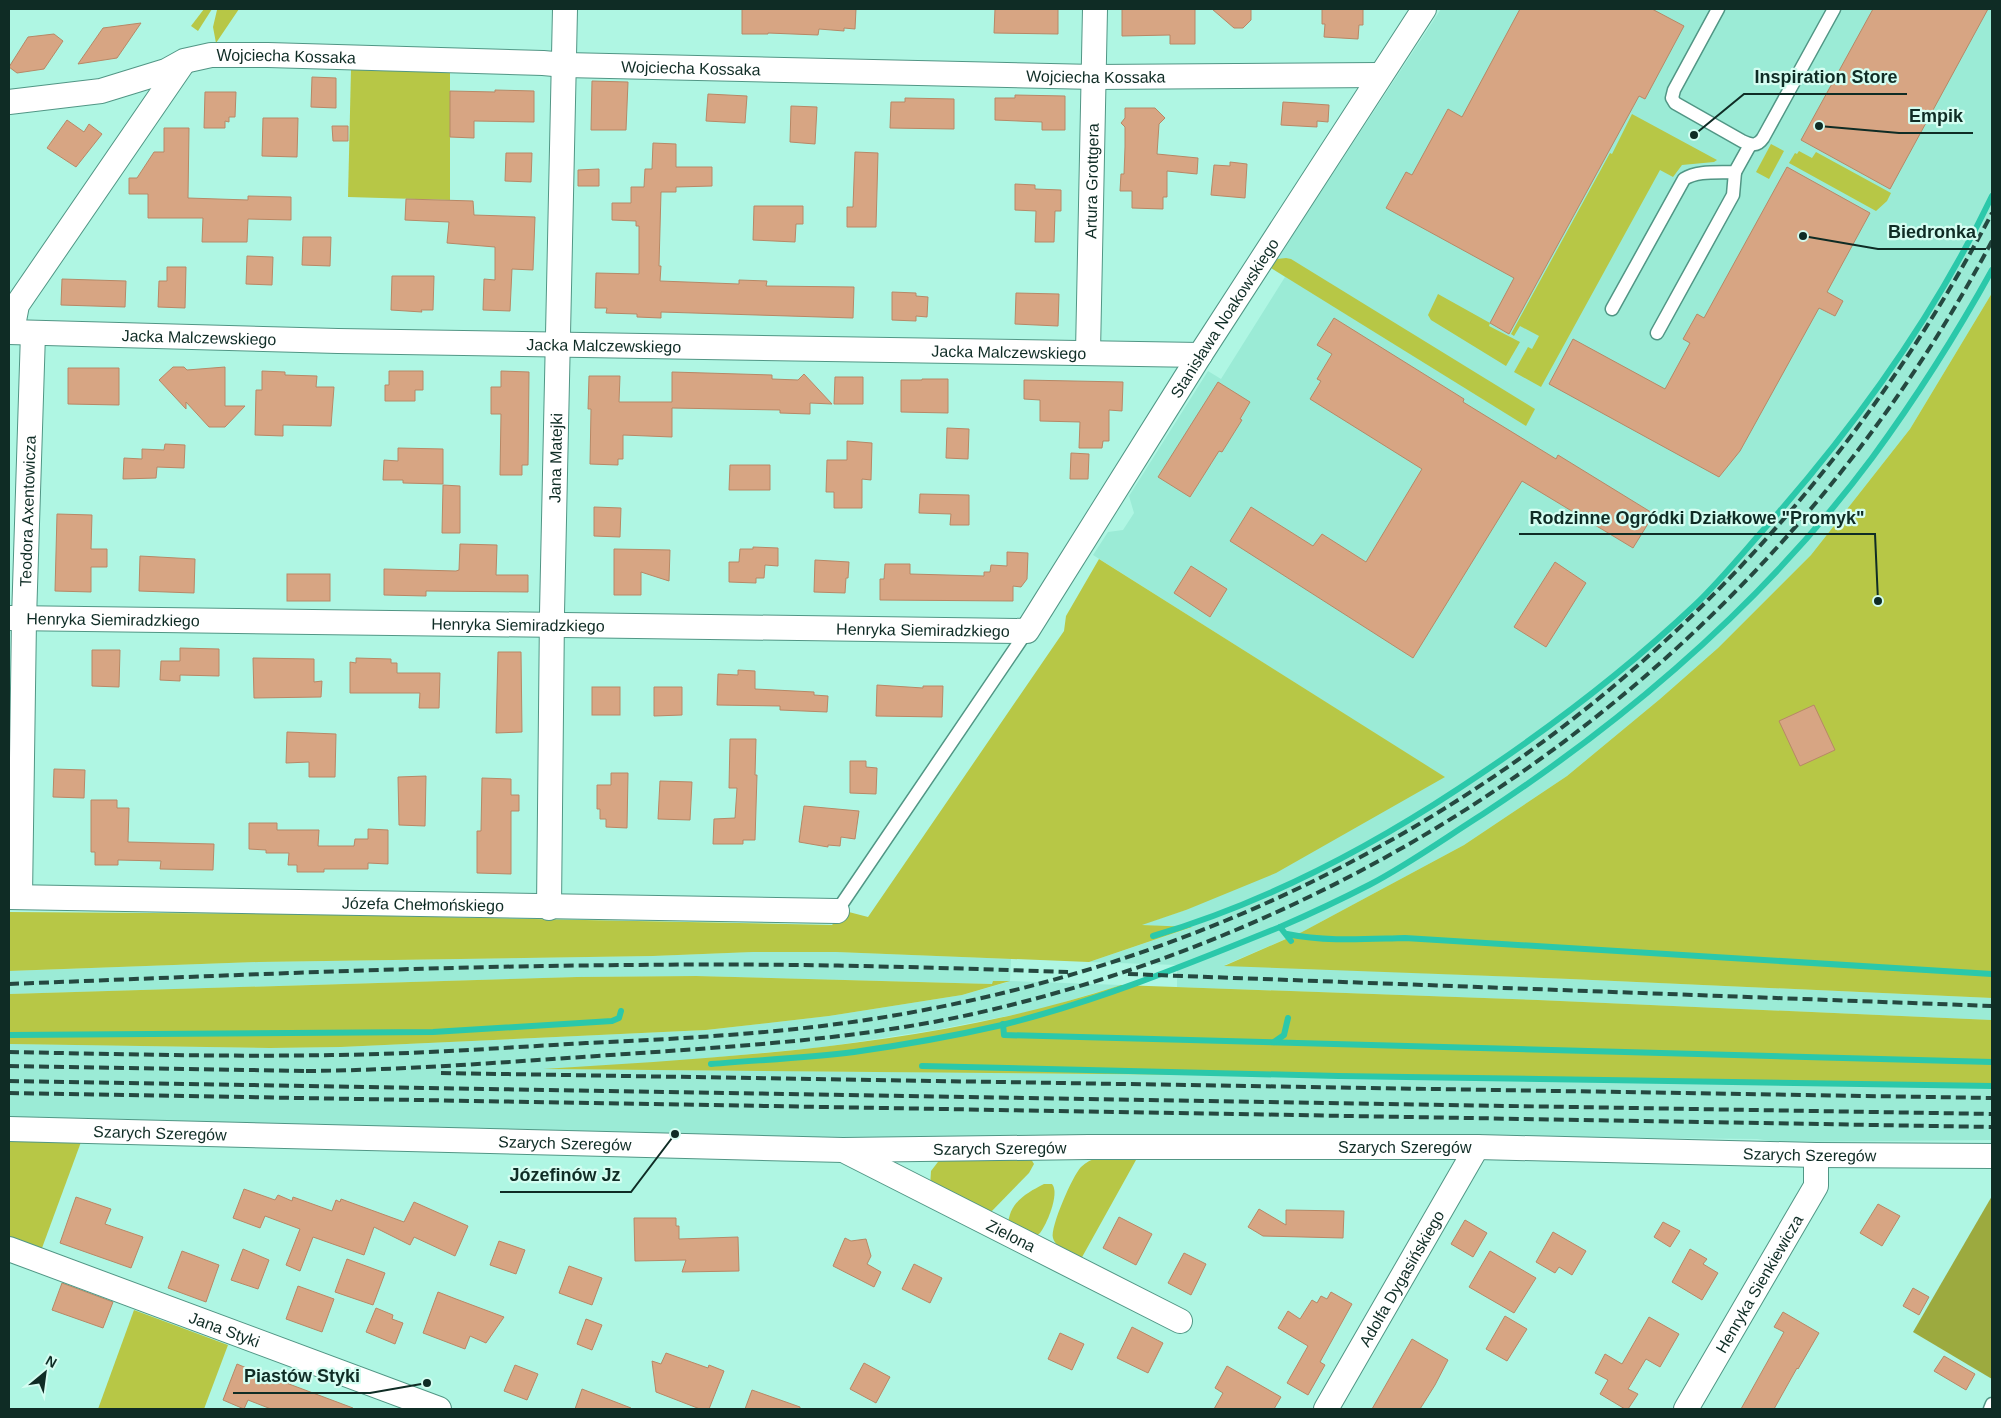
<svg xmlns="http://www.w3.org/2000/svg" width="2001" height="1418" font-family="Helvetica,sans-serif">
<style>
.built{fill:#9bebd6}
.green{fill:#b7c746}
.forest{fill:#9caa3f}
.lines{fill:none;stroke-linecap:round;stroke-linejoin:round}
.stream{stroke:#2bc8aa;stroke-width:6}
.building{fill:#d7a583;stroke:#b78866}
.lane-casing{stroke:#519685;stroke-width:15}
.street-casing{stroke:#519685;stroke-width:26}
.lane{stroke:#fff;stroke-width:12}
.street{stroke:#fff;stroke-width:24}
.rail{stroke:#254840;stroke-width:4;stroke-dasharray:10 5;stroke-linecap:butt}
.labels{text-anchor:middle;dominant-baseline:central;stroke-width:4.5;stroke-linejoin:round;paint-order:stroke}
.street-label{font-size:16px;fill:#0f2c25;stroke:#d4fdf1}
.leader{fill:none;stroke:#0f2c25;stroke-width:2}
.callout-dot{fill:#0f2c25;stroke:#d4fdf1;stroke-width:2}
.callout-label{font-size:18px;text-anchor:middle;font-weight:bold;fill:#0f2c25;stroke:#d4fdf1;stroke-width:4.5;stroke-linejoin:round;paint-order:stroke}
</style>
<rect width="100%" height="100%" fill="#aff6e3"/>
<g class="built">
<path d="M1441,9H1992V293L1910,429L1811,555L1718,648L1660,699L1567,776L1464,845L1302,932L1225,965L1570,979L1992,998V1020L1538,1000L1177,987V965L1089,962L1190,928L1140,925L1186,910L1444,777L1093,555L1108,532L1123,530L1134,513L1129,496L1208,371L1221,379L1285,277L1271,268Z"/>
<path d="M753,952H836L1011,959L1010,981L1121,985L1038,1010L935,1030L824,1047L666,1062L554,1069L1338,1076L1992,1086V1140L1778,1142L1757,1139L1247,1134L713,1141L9,1125V1044L270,1048L341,1047L706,1030L829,1016L962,995L1008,982L993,981V984L696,976L577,977L9,994V971L259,962L653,956Z"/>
</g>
<g class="green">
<path d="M204,9H212L198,31L191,26Z"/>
<path d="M215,9H239L216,43L213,27L217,10Z"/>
<path d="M351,69L450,70V200L348,197Z"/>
<path d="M1632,114L1717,160L1714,162L1682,165L1673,177L1660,170L1541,387L1514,372L1528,347L1532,349L1539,336L1520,326L1514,336L1511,334L1610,153L1612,154Z"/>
<path d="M1771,144L1784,151L1769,179L1756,172Z"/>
<path d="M1799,151L1812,158L1816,152L1891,193L1887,201L1876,211L1789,163L1795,153L1797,154Z"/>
<path d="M1286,258L1291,259L1535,409L1526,426L1271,268L1277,259Z"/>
<path d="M1992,293V998L1570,979L1224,966L1302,932L1464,845L1567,776L1660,699L1718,648L1811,555L1910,429Z"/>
<path d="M1438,294L1490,323L1489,326L1520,342L1506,366L1431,320L1428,315Z"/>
<path d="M1099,559L1445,777L1276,873L1186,910L1142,925L1192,927L1089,962L836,952H753L653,956L259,962L9,971V912L292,914L832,925L845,911L868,917L1064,631L1066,616Z"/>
<path d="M696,976L992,984L993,981H1010L962,995L829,1016L706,1030L341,1047L270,1048L9,1044V994L577,977Z"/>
<path d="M1121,985L1538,1000L1992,1020V1086L1338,1076L543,1069C737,1057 935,1046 1121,985Z"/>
<path d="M9,1135L81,1142L42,1248L39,1252L9,1242Z"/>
<path d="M941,1158L1031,1159L1034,1164L1029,1173L989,1214L930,1188L931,1171Z"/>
<path d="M1098,1158L1136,1160L1081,1259C1072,1254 1056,1249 1053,1238C1050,1227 1073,1175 1081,1167C1086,1162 1092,1159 1098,1158Z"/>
<path d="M1044,1184H1052C1060,1193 1047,1224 1040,1233C1037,1236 1033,1238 1029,1239L1008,1225C1009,1203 1026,1193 1044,1184Z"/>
<path d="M134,1310L228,1345L204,1409H98Z"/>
</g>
<path class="forest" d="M1992,1196V1379L1913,1332Z"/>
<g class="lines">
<g class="stream">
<path d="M1287,934C1326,942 1365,939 1405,938L1992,974"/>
<path d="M1153,936C1262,904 1364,851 1458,789C1542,734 1622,674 1695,605C1720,581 1742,554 1765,528C1854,428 1934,317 1992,196"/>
<path d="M1291,941L1280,927C1310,914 1340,900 1369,885C1409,864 1445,838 1483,814C1629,718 1767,599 1872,458C1916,398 1956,335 1992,270"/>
<path d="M1003,1024L1004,1035L1992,1062"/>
<path d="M9,1035L433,1032L612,1021L619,1018L621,1011"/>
<path d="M1274,1042L1284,1035L1288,1018"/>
<path d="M711,1064C758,1060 807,1058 854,1052C903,1045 954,1036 1002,1025C1096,1002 1191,963 1280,927"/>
<path d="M922,1066L1338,1076L1992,1086"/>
</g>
</g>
<g class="building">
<path d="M742,9H856L855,29L844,28V31L819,29L818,35L768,33V34H742Z"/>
<path d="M995,9H1058V34L994,33Z"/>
<path d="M1122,9H1195V44H1170V35L1122,36Z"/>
<path d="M1212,9H1251V20L1243,28H1234Z"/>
<path d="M1322,9H1363V25H1359L1358,39L1324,37L1325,24H1322Z"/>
<path d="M1520,9H1652L1684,26L1645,99L1639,96L1509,334L1490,323L1514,278L1386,208L1406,172L1412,175L1448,109L1462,117Z"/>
<path d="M1873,9H1988L1890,189L1801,140Z"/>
<path d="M141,23L117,58L78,64L103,28Z"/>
<path d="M54,34L63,41L44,69L17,73L9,67L28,37Z"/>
<path d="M312,77L336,78V108L311,107Z"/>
<path d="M592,81L628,82L626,130H591Z"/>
<path d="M495,90L534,91V122L474,121V138L450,137V91L495,92Z"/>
<path d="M205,92H236L235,117H229V122L225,121V128H204Z"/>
<path d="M708,94L747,96L745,123L706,121Z"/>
<path d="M1015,95L1065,96V130H1042V122L995,120V98H1015Z"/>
<path d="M905,98L954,99V129L890,128L891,102H905Z"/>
<path d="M1283,102L1329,105L1328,122L1317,121V127L1281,125Z"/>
<path d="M791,106L817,107L815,144L790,142Z"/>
<path d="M1125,108H1155L1165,118L1159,124L1157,154L1198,158L1197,174L1167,171V197H1163V209L1132,208V191H1120L1121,174H1124L1125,147V127L1121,123L1125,118Z"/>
<path d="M263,118H298L297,157L262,156Z"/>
<path d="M67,120L84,132L89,124L102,134L76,167L47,148Z"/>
<path d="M332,126H348V141H333Z"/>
<path d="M164,128H189L188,198L248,200V196L291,197V220L248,219L247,242H202L203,218H148V194H129V178H137L154,152H164Z"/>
<path d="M653,143L676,144V167H712V186L676,187V192H661L659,266H661L660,281L739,284V280L767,281L766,286L854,287L853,318L661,312V318L637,317V314L606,313L607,308H595L596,273L639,274V226H636V221L612,220V203H631V187H644L645,169H652Z"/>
<path d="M855,152L878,153L876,227H847V207H853Z"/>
<path d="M506,153H532L531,182L505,181Z"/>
<path d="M1230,162L1247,164L1245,198L1211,195L1214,165L1230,166Z"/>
<path d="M1787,167L1870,213L1827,292L1843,301L1835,316L1819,308L1740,451L1719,477L1549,384L1573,339L1665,389L1690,343L1683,339L1697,314L1704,318Z"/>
<path d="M599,169V186H578V170Z"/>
<path d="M1015,184L1035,185V189L1061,190V211H1055L1054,242H1035L1036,211L1015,210Z"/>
<path d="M406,199L473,201L474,215L535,217L533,270L512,269L510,311L483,310L484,279L495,280V247L447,243L449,222L405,220Z"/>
<path d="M754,206H803V224H796L795,242L753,240Z"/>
<path d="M303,237H331L330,266L302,265Z"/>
<path d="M247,256L273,257L272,285L246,284Z"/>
<path d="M167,267H186L185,308L158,307L159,281H167Z"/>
<path d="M392,276H434L433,310H421L422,312L391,310Z"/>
<path d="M62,279L126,281L125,307L61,305Z"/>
<path d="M892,292L916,293V296L928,297L927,317L916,316V321L892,320Z"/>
<path d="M1016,293L1059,294L1058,326L1015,324Z"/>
<path d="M1334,318L1464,399L1463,402L1556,459L1558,455L1654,514L1633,548L1522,481L1413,658L1230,541L1251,507L1313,546L1322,534L1366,562L1422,469L1310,399L1321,381L1317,379L1332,354L1317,345Z"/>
<path d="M173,367H184L187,370L225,367V406H245L225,427H209L186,402V409L159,380Z"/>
<path d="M68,368H119V405L68,404Z"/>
<path d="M262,371L285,372V375L317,376L316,387H334L331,426L283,425V436L255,435L256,390H262Z"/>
<path d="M389,371H423V390H415V401H385V385H389Z"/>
<path d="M501,371L529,372L528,465H522V475H500L501,414H491V387H501Z"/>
<path d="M672,372L772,375V379L798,380L804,374L832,404L810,403V414L780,413V410L672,408V437L623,435V459H618V465L590,464L591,409H588L589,376H620L619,402H672Z"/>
<path d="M835,377H863V404H834Z"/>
<path d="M922,379H948V413L901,412V380H922Z"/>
<path d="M1024,380L1123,382L1122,411L1109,410V441H1103L1102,448H1079L1080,422L1040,421V400L1024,399Z"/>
<path d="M1218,382L1250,402L1240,419L1242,420L1222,452L1219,451L1190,497L1158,477Z"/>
<path d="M947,428L969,429L968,459L946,458Z"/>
<path d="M847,441L872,443L871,480L862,479V508H834V492H826L827,460H847Z"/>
<path d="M165,444L185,445L184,468L157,467L156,478L123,479L124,458L142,459V449L164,450Z"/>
<path d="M398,448L443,449V484L403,483V480H383L384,460L398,461Z"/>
<path d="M1071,453L1089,454L1088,479H1070Z"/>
<path d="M730,465H770V490H729Z"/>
<path d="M443,485L460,486V533H442Z"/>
<path d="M920,494L969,495V525H950L951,514L919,513Z"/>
<path d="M594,507L621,508L620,537L594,536Z"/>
<path d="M57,514L92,515L91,549H107V567H91V592L55,591Z"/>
<path d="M460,544L497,545L496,575H528V592L426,591V596L384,595V569L456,571L459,570Z"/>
<path d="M753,547L778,548V566L765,565L764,578H756V583L729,582V562H739L740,549H753Z"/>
<path d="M614,549L670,550L669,581L641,572V595H614Z"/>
<path d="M1007,552L1028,553L1027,579L1021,587L1013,586V601L880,600V579H884L885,564H910V574L984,576V572H990L991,565L1007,566Z"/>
<path d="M140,556L195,559L194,593L139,591Z"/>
<path d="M815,560L849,562L848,578H846L845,593L814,592Z"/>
<path d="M1555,562L1586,583L1546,647L1514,627Z"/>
<path d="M1191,566L1227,589L1210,617L1174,593Z"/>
<rect x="287" y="574" width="43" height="27"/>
<path d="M180,648L219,649V676L180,675V681L160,680L161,661H180Z"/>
<path d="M92,650H120L119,687L92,686Z"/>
<path d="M498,652H521L522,732L496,733Z"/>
<path d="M253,658L314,659V682L322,681L321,697L254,698Z"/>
<path d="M356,658L391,659V663H397V673H440L439,708H419L420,693H350V662L356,663Z"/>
<path d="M738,670L755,671V689L814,692V695L828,696L827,712L780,710V706L717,705L718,674L738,675Z"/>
<path d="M877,685L923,688V686H943L942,717L876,716Z"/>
<rect x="592" y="687" width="28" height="28"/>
<path d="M654,687H682V715L654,716Z"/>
<path d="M1814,705L1835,750L1800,766L1779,721Z"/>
<path d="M287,732L336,734L335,777H309V762L286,763Z"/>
<path d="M730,739H756L755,775H757L755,840H743V844H713L714,819L735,818L737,788H729Z"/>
<path d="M850,761H866V767L877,768L876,794L850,793Z"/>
<path d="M54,769L85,770L84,798L53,797Z"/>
<path d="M611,773H628L627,828L606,827V819H600V809H597V785H611Z"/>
<path d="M426,776L425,826L399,825L398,777Z"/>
<path d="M482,778L511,779V795H519V811H511V874L477,873V831H481Z"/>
<path d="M660,781L692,782L690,820L658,819Z"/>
<path d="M91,800H117V808H129L128,842L214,844L213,870L160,869L161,861L118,860V865H95V852H91Z"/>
<path d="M804,806L859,811L855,839L841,837L840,846L828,845V847L799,842Z"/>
<path d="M249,823H277V830H319L318,846H354L355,839H368V829L388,830V864L368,863V869H324V872H297V865H288L289,853H266V850L249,849Z"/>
<path d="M244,1189L275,1200L278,1195L292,1201L293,1197L332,1211L336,1200L340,1202L341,1199L404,1222L414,1202L468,1226L455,1256L414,1237L410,1245L374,1227L364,1255L313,1237L300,1271L286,1265L300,1229L265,1216L260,1228L233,1218Z"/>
<path d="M76,1197L111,1209L105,1224L143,1237L131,1268L60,1243Z"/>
<path d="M1878,1204L1900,1216L1882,1246L1860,1233Z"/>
<path d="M1259,1209L1286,1225V1210L1344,1211L1343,1238L1263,1236L1248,1227Z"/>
<path d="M1119,1217L1152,1234L1136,1265L1103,1248Z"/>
<path d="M634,1218H676V1226H679V1239L738,1237L739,1271L682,1272L686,1260L635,1261Z"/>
<path d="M1465,1220L1487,1233L1473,1257L1451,1244Z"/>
<path d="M1663,1222L1680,1231L1670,1247L1654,1237Z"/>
<path d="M1553,1232L1586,1251L1572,1275L1559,1267L1555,1273L1536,1262Z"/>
<path d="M845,1238L851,1241L866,1239L871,1256L867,1264L881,1272L874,1287L833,1266Z"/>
<path d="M499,1241L525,1250L516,1274L490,1265Z"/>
<path d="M243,1249L269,1260L258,1289L231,1280Z"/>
<path d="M1690,1249L1707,1259L1703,1264L1718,1273L1702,1300L1672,1282Z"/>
<path d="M182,1251L219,1265L206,1302L168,1288Z"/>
<path d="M1490,1251L1536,1278L1514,1313L1469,1287Z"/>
<path d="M1184,1253L1206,1264L1191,1295L1168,1283Z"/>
<path d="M347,1259L385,1273L373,1305L335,1292Z"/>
<path d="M914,1264L942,1278L930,1303L902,1289Z"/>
<path d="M569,1266L602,1278L592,1305L559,1293Z"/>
<path d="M62,1283L113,1302L103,1328L52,1310Z"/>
<path d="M298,1286L334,1299L322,1332L286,1319Z"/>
<path d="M1913,1288L1929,1297L1919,1315L1903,1306Z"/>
<path d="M438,1292L456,1299L504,1317L486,1343L470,1336L465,1349L423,1333Z"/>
<path d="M1331,1292L1352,1304L1320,1362L1325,1365L1308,1395L1287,1383L1308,1346L1278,1328L1288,1311L1300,1319L1312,1300L1317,1303L1321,1296L1327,1299Z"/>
<path d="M376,1308L393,1315L392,1319L403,1323L395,1344L366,1332Z"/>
<path d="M1783,1312L1819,1333L1798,1369L1797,1368L1774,1409H1741L1784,1332L1774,1327Z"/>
<path d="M1505,1316L1527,1329L1507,1361L1486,1349Z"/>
<path d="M1649,1317L1679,1334L1660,1367L1646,1359L1628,1389L1638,1394L1628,1409H1625L1600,1394L1608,1380L1595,1373L1605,1354L1622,1364Z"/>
<path d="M586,1319L602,1325L592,1350L577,1344Z"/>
<path d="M1132,1327L1163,1343L1148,1373L1117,1358Z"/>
<path d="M1060,1333L1084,1344L1072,1370L1048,1359Z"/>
<path d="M1412,1339L1448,1360L1435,1385L1420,1409H1372Z"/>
<path d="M666,1353L708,1368L709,1365L724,1371L709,1409H700L656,1392L652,1361L661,1364Z"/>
<path d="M1944,1356L1975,1374L1966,1390L1934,1371Z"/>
<path d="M864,1363L890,1377L876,1403L850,1389Z"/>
<path d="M237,1364L280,1382L281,1381L353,1408V1409H271L248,1400L244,1409L223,1400Z"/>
<path d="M515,1365L538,1374L527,1400L504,1391Z"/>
<path d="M1227,1366L1281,1397L1274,1409H1214L1223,1393L1215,1388Z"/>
<path d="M582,1389L631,1408V1409H575Z"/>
<path d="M752,1390L800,1407V1409H745Z"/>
</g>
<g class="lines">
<g class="lane-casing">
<g id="lane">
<path d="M1718,9L1674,90L1672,98L1675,103L1742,141C1751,145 1757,147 1763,138L1834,9"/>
<path d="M1612,309L1684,179C1698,170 1719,173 1735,172L1750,145"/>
<path d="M1657,333L1733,195L1735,172"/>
<path d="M837,911L1027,631"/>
<path d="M1990,1409L1992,1404"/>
</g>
</g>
<g class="street-casing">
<g id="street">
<path id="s1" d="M9,102L101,91L166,71L184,61L211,55H268L543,63L565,65L1095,77L1380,75"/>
<path d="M12,331L17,305L183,63"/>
<path id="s2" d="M9,332L338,341L1200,355"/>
<path id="s3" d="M1088,352L1095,9"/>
<path id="s4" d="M9,618L1027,631L1200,355L1424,9"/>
<path id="s5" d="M9,897L837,911"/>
<path id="s6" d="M20,897L24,619L33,333"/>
<path id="s7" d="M549,908L552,613L565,9"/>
<path id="s8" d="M9,1129L843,1150L1089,1147H1477L1816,1155L1992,1156"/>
<path id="s9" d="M847,1152L1180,1321"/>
<path id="s10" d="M9,1249L439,1409"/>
<path id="s11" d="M1326,1409L1477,1147"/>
<path id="s12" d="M1686,1409L1816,1186V1155"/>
</g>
</g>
<use href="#lane" class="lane"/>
<use href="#street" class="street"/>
<g class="rail">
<path d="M1128,974L1992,1006"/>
<path d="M9,984C218,976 427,966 637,965C781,963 924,967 1068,972"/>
<path d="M9,1052C116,1054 224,1057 332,1055C417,1054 501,1048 586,1043C697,1038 809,1032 919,1011C1389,923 1770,636 1992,213"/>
<path d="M9,1066L311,1071"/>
<path d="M306,1071C413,1070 519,1061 626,1054C742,1046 859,1039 973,1014C1409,916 1783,636 1992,241"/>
<path d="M441,1073L1992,1098"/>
<path d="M9,1081L1992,1114"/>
<path d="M9,1093L1992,1127"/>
</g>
</g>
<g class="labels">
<g class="street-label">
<text stroke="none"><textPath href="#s1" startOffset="284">Wojciecha Kossaka</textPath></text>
<text stroke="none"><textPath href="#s1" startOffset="689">Wojciecha Kossaka</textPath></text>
<text stroke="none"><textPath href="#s1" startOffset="1094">Wojciecha Kossaka</textPath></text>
<text stroke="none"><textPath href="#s3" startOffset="171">Artura Grottgera</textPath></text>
<text stroke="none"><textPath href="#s4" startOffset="1388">Stanisława Noakowskiego</textPath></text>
<text stroke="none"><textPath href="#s2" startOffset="190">Jacka Malczewskiego</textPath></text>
<text stroke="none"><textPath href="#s2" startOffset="595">Jacka Malczewskiego</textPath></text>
<text stroke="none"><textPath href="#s2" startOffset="1000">Jacka Malczewskiego</textPath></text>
<text stroke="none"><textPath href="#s7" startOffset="450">Jana Matejki</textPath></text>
<text stroke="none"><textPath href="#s6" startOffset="386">Teodora Axentowicza</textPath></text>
<text stroke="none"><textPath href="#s4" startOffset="104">Henryka Siemiradzkiego</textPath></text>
<text stroke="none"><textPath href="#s4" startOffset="509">Henryka Siemiradzkiego</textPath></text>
<text stroke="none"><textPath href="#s4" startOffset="914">Henryka Siemiradzkiego</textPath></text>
<text stroke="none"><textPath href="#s5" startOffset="414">Józefa Chełmońskiego</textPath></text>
<text stroke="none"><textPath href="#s8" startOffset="151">Szarych Szeregów</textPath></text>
<text stroke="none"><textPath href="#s8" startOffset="556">Szarych Szeregów</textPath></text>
<text stroke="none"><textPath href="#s8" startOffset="1396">Szarych Szeregów</textPath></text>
<text stroke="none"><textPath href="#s8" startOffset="991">Szarych Szeregów</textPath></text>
<text stroke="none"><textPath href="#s8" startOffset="1801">Szarych Szeregów</textPath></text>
<text stroke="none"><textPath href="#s9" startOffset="184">Zielona</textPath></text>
<text stroke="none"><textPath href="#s11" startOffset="151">Adolfa Dygasińskiego</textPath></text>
<text stroke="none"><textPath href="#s12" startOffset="145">Henryka Sienkiewicza</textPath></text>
<text stroke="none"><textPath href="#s10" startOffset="230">Jana Styki</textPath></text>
</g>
</g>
<path class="leader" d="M1694 135L1744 94H1907M1819 126L1899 133H1973M1803 236L1878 249H1986M1878 601L1875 534H1519M675 1134L631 1192H500M427 1383L370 1393H233"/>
<g class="callout-dot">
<circle cx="1694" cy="135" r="5"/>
<circle cx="1819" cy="126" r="5"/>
<circle cx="1803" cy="236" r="5"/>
<circle cx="1878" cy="601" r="5"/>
<circle cx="675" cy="1134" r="5"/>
<circle cx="427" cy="1383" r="5"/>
</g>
<g class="callout-label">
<text x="1826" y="83">Inspiration Store</text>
<text x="1936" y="122">Empik</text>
<text x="1932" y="238">Biedronka</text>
<text x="1697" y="524">Rodzinne Ogródki Działkowe "Promyk"</text>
<text x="565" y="1181">Józefinów Jz</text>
<text x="302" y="1382">Piastów Styki</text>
</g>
<rect width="2001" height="1418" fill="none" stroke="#0f2c25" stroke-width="20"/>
<g transform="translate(45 1373) rotate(29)" stroke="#d4fdf1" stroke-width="4" paint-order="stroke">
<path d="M0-4L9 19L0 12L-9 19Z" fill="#0f2c25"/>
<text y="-8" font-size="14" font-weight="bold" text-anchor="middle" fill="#0f2c25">N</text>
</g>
</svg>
